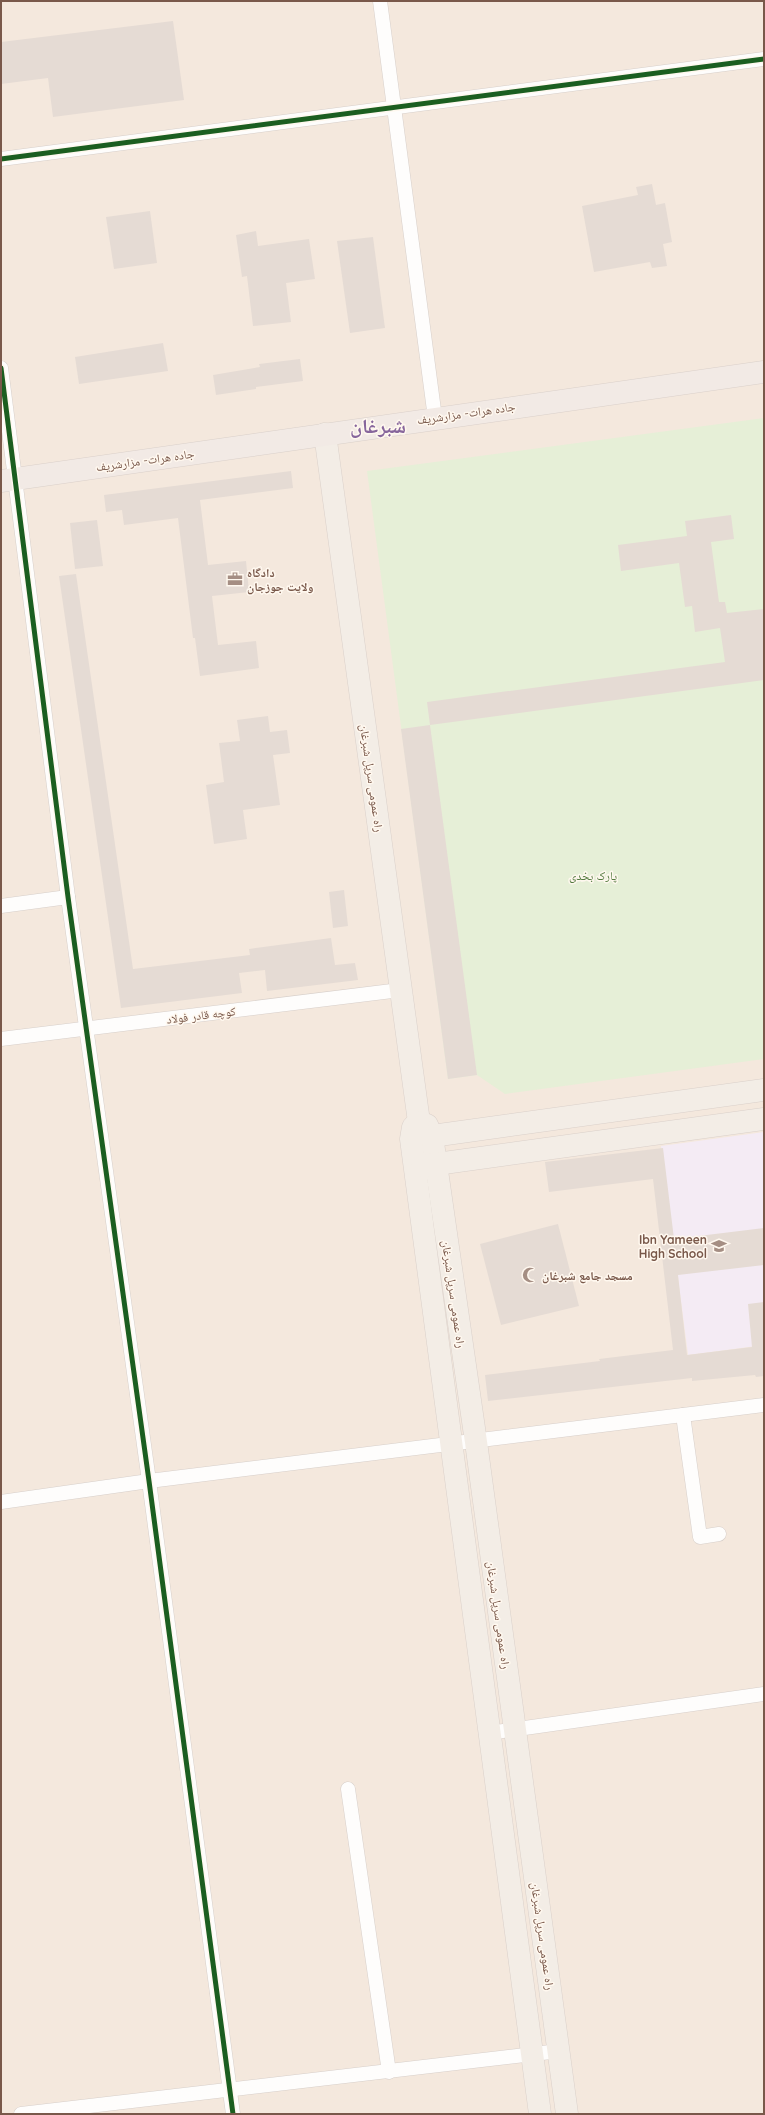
<svg xmlns="http://www.w3.org/2000/svg" width="765" height="2115" font-family="Quicksand,'Noto Naskh Arabic',sans-serif">
<style>
.residential{fill:#f4e8dd}
.education{fill:#f4ebf4}
.green{fill:#e6efd7}
.building{fill:#e5dbd4}
.lines{fill:none;stroke-linecap:round;stroke-linejoin:round}
.minor-casing{stroke:#d7cfca;stroke-width:15}
.primary-casing{stroke:#dad0ca;stroke-width:23}
.trunk-casing{stroke:#dad0ca;stroke-width:23}
.minor{stroke:#fefdfc;stroke-width:14}
.primary{stroke:#f3ede6;stroke-width:22}
.trunk{stroke:#f2eae5;stroke-width:22}
.cycleway-casing{stroke:#fff8ef;stroke-width:8}
.cycleway{stroke:#1b5e20;stroke-width:5}
.labels{text-anchor:middle;dominant-baseline:central;stroke-width:3;stroke-linejoin:round;paint-order:stroke}
.street-label{font-size:12px;fill:#79584a;stroke:#fff8ef}
.poi-label{font-size:12px;font-weight:bold;fill:#79584a;stroke:#fff8ef;text-anchor:start}
.park-label{font-size:12px;fill:#537a3e;stroke:#fff8ef}
.town-label{font-size:20px;font-weight:bold;fill:#87669c;stroke:#fff8ef}
</style>
<rect width="100%" height="100%" fill="#f8f3ed"/>
<rect class="residential" x="1" y="1" width="763" height="2113"/>
<path class="education" d="M764,1132V1345L688,1355L661,1146Z"/>
<path class="green" d="M764,418V1059L505,1094L477,1075L448,1079L367,471Z"/>
<g class="building">
<path d="M173,21L184,100L53,117L48,78L1,84V42Z"/>
<path d="M652,184L656,205L665,203L672,242L663,244L667,266L652,268L650,262L594,272L582,206L638,195L636,187Z"/>
<path d="M150,211L157,263L114,269L106,217Z"/>
<path d="M256,231L258,246L309,239L315,279L286,283L291,322L253,326L247,276L242,277L236,235Z"/>
<path d="M373,237L385,328L350,333L337,241Z"/>
<path d="M163,343L168,371L79,384L75,357Z"/>
<path d="M300,359L303,381L256,387V389L216,395L213,375L260,367L259,364Z"/>
<path d="M291,471L293,488L200,500L208,565L246,561L249,592L212,596L218,645L256,641L259,668L200,676L195,638H193L178,518L124,525L122,510L106,512L104,495Z"/>
<path d="M731,515L734,539L711,542L719,602H725L727,613L764,609V680L430,725L427,702L725,662L720,628L695,632L692,606L685,607L679,563L621,571L618,545L687,536L685,521Z"/>
<path d="M97,520L103,566L75,569L70,523Z"/>
<path d="M76,574L133,969L250,955L249,949L331,938L335,965L355,963L358,980L267,991L265,970L239,973L242,993L121,1008L59,576Z"/>
<path d="M268,716L270,732L287,730L290,753L273,755L280,805L243,810L247,839L214,844L206,785L224,782L219,743L240,741L237,720Z"/>
<path d="M430,725L477,1075L448,1079L401,729Z"/>
<path d="M344,890L348,926L333,928L329,892Z"/>
<path d="M663,1148L674,1239L764,1228V1265L678,1275L687,1355L752,1347L748,1304L764,1302V1376L756,1377L755,1375L692,1381V1378L488,1401L485,1375L600,1361L599,1359L673,1350L653,1179L549,1192L545,1162Z"/>
<path d="M558,1224L579,1306L501,1325L480,1244Z"/>
</g>
<g class="lines">
<g class="minor-casing">
<g id="minor">
<path d="M380,1L435,418"/>
<path d="M1,159L764,59"/>
<path d="M1,368L68,897L149,1481L233,2114"/>
<path d="M1,906L68,897"/>
<path d="M1,1039L400,990"/>
<path d="M683,1415L700,1537L719,1534"/>
<path d="M1,1502L149,1481L764,1405"/>
<path d="M489,1733L764,1694"/>
<path d="M348,1789L389,2072"/>
<path d="M21,2114L559,2051"/>
</g>
</g>
<g class="primary-casing">
<g id="primary">
<path d="M325,434L419,1122"/>
<path d="M419,1122L427,1125L432,1136L476,1442L567,2114"/>
<path d="M419,1122L413,1127L411,1139L540,2114"/>
<path d="M432,1136L764,1090"/>
<path d="M422,1166L764,1119"/>
</g>
</g>
<g class="trunk-casing">
<path id="trunk" d="M1,481L764,372"/>
</g>
<use href="#minor" class="minor"/>
<use href="#primary" class="primary"/>
<use href="#trunk" class="trunk"/>
<g class="cycleway-casing">
<g id="cycleway">
<path d="M1,159L764,59"/>
<path d="M1,368L68,897L149,1481L233,2114"/>
</g>
</g>
<use href="#cycleway" class="cycleway"/>
</g>
<defs>
<g id="office-bare" transform="scale(1.2)"><path d="M-6-3h4V-5.5h4V-3h4V5H-6ZM-1-4.5V-3h2v-1.5ZM-6 0V1H6V0Z" fill="#a58e83" stroke="#fff8ef" stroke-width="2.5" paint-order="stroke"/></g>
<g id="school-bare" transform="scale(1.2)"><path d="M0-5L7-2L0 1L-7-2ZM-4 1L0 2.5L4 1V4Q0 6-4 4Z" fill="#a58e83" stroke="#fff8ef" stroke-width="2.5" paint-order="stroke"/></g>
<g id="mosque-bare" transform="scale(1.2)"><path d="M3.5-4.9A6 6 0 1 0 3.5 4.9A5 5 0 1 1 3.5-4.9Z" fill="#a58e83" stroke="#fff8ef" stroke-width="2.5" paint-order="stroke"/></g>
</defs>
<g fill-rule="evenodd">
<use href="#office-bare" x="235" y="579"/>
<use href="#school-bare" x="719" y="1246"/>
<use href="#mosque-bare" x="530" y="1275"/>
</g>
<g class="labels">
<g class="street-label">
<text transform="translate(466 413) rotate(-8)">جاده هرات- مزارشریف</text>
<text transform="translate(145 460) rotate(-8)">جاده هرات- مزارشریف</text>
<text transform="translate(372 778) rotate(82)">راه عمومی سرپل شبرغان</text>
<text transform="translate(201 1015) rotate(-7)">کوچه قادر فولاد</text>
<text transform="translate(454 1294) rotate(82)">راه عمومی سرپل شبرغان</text>
<text transform="translate(499 1615) rotate(82)">راه عمومی سرپل شبرغان</text>
<text transform="translate(543 1936) rotate(82)">راه عمومی سرپل شبرغان</text>
</g>
<g class="poi-label">
<text x="247" y="572">دادگاه<tspan x="247" dy="14">ولایت جوزجان</tspan></text>
<text x="707" y="1239" text-anchor="end">Ibn Yameen<tspan x="707" dy="14">High School</tspan></text>
<text x="542" y="1275">مسجد جامع شبرغان</text>
</g>
<g class="park-label">
<text x="593" y="875">پارک بخدی</text>
</g>
<g class="town-label">
<text x="378" y="425">شبرغان</text>
</g>
</g>
<rect width="765" height="2115" fill="none" stroke="#79584a" stroke-width="4"/>
</svg>
